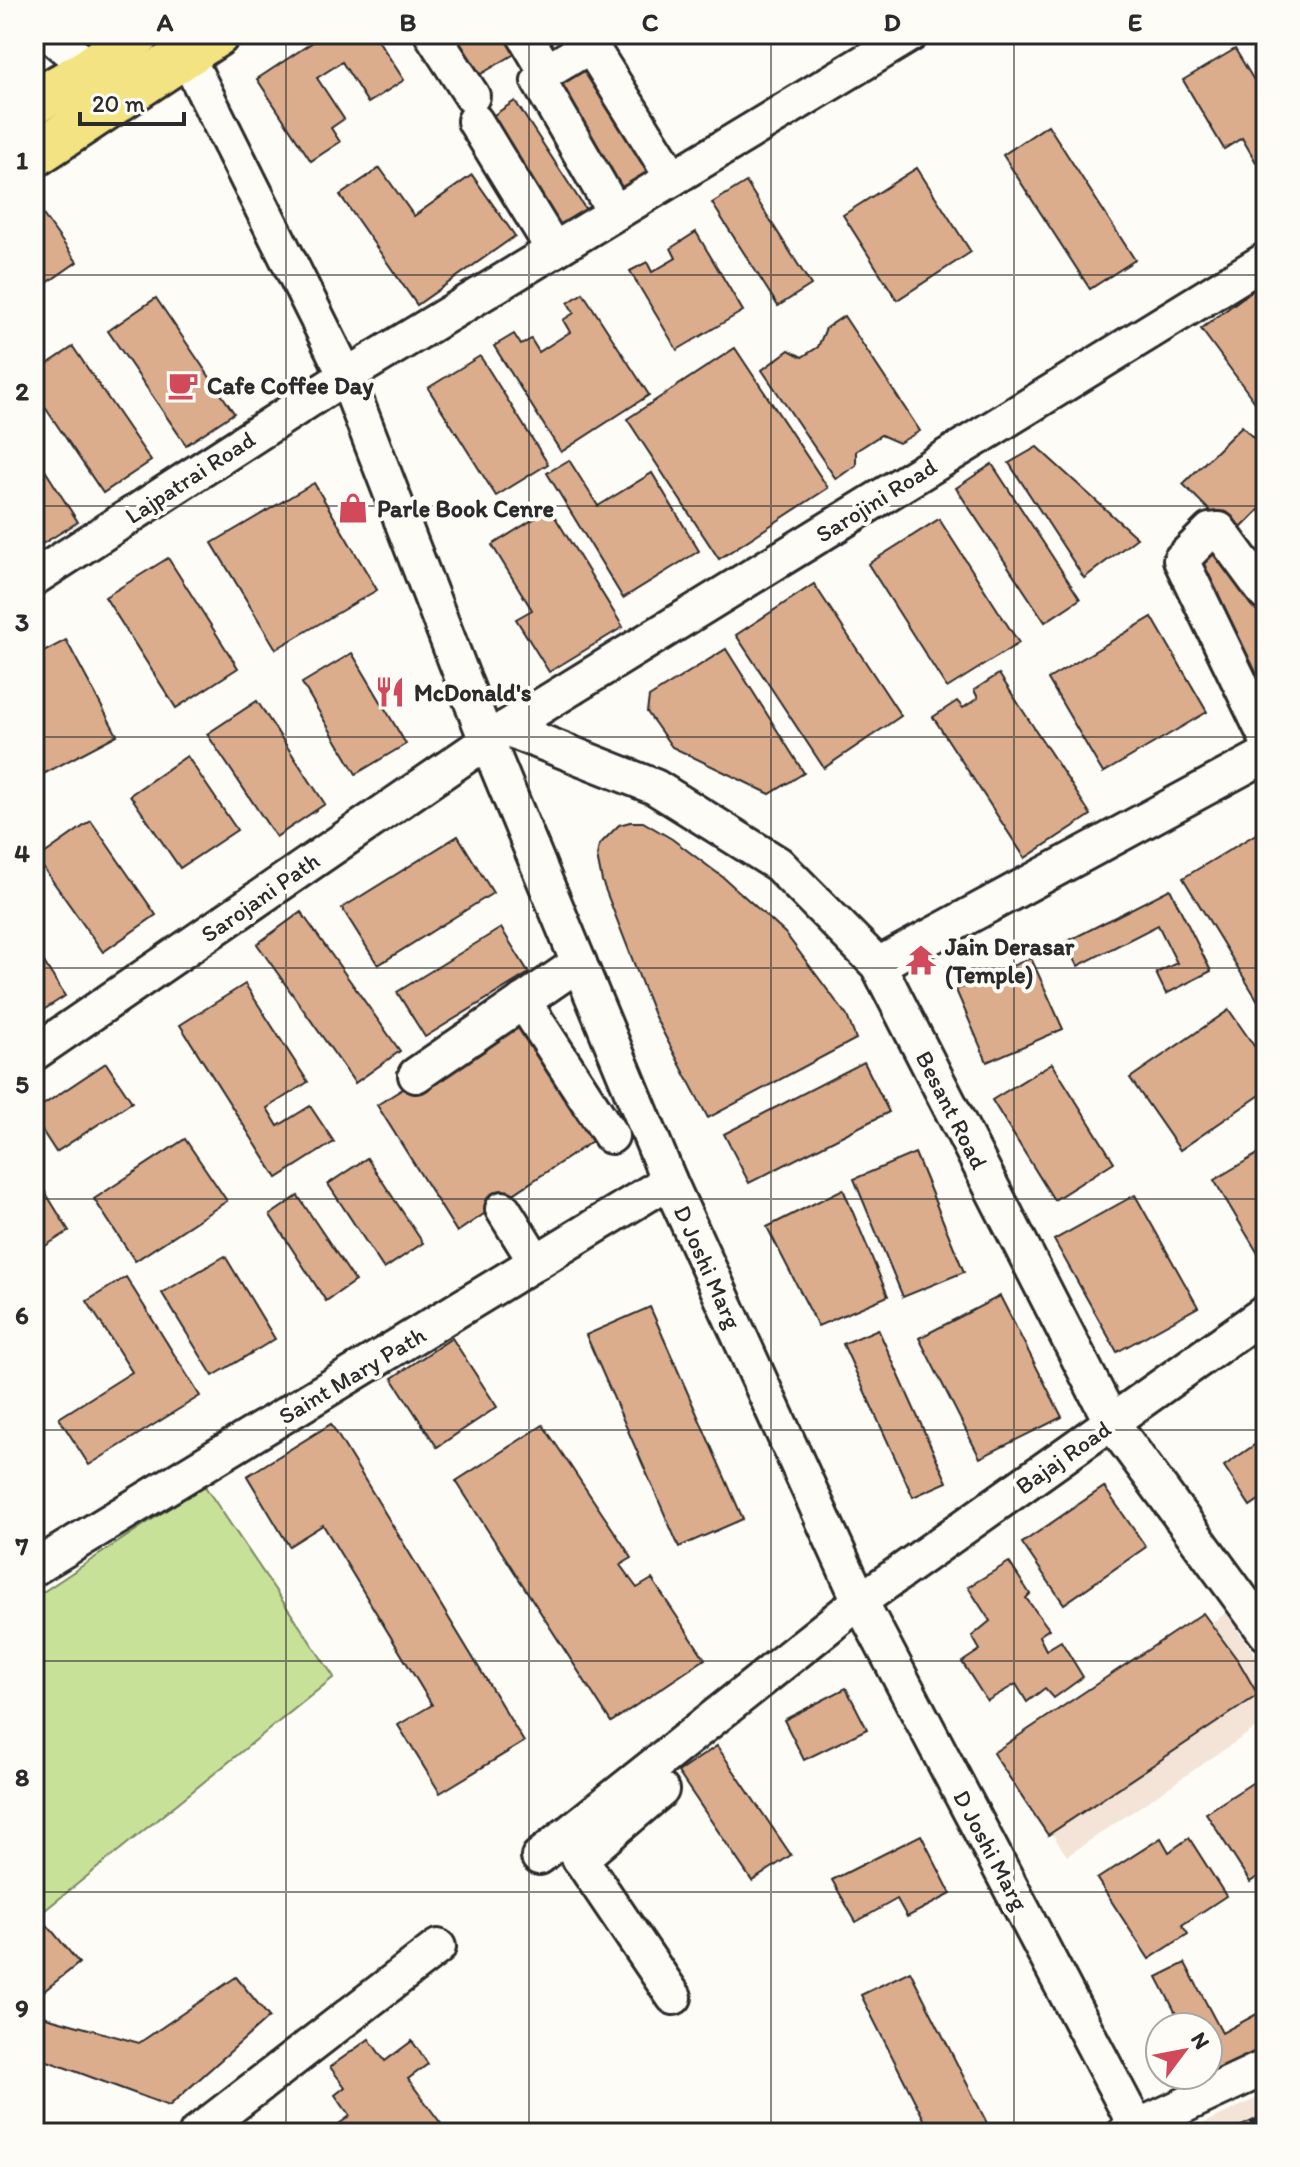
<svg xmlns="http://www.w3.org/2000/svg" width="1300" height="2167" font-family="Itim,sans-serif">
<style>
.built{fill:#f3e4d7}
.green{fill:#c7e298;stroke:#798662;stroke-width:2}
.building{fill:#dcad8d;stroke:#2b2b2b;stroke-width:2}
.lines{fill:none;stroke-linecap:round;stroke-linejoin:round}
.minor-casing{stroke:#2b2b2b;stroke-width:40}
.major-casing{stroke:#2b2b2b;stroke-width:50}
.minor{stroke:#fdfcf7;stroke-width:34}
.major{stroke:#f4e382;stroke-width:44}
.rail-casing{stroke:#2b2b2b;stroke-width:9}
.rail{stroke:#fdfcf7;stroke-width:6;stroke-dasharray:18;stroke-linecap:butt}
.grid{fill:none;stroke:#2b2b2b;stroke-width:2;stroke-opacity:0.55}
.labels{text-anchor:middle;dominant-baseline:central;stroke-width:8;stroke-linejoin:round;paint-order:stroke}
.poi-label{font-size:24px;font-weight:bold;fill:#2b2b2b;stroke:#fdfcf7;text-anchor:start}
.street-label{font-size:24px;fill:#2b2b2b;stroke:#fdfcf7}
.neatline{fill:none;stroke:#2b2b2b;stroke-width:3}
.grid-label{font-size:26px;text-anchor:middle;font-weight:bold;fill:#2b2b2b}
</style>
<rect width="100%" height="100%" fill="#fdfcf7"/>
<filter id="ink" filterUnits="userSpaceOnUse"><feTurbulence type="fractalNoise" baseFrequency=".0125" numOctaves="2"/><feDisplacementMap in="SourceGraphic" scale="16" xChannelSelector="R" yChannelSelector="G"/><feConvolveMatrix kernelMatrix="1 2 1 2 8 2 1 2 1" color-interpolation-filters="sRGB"/></filter>
<g filter="url(#ink)">
<g class="built">
<path d="M1226,1613L1266,1671V1721L1067,1856L1004,1763Z"/>
<path d="M1266,2094V2133H1183Z"/>
</g>
<path class="green" d="M204,1485L334,1677L34,1919V1598Z"/>
<g class="building">
<path d="M325,34H374L404,80L368,103L342,62L317,78L344,119L331,128L340,142L311,161L257,79Z"/>
<path d="M444,34H514L523,49L471,80Z"/>
<path d="M1235,49L1266,100V156L1256,162L1242,138L1224,149L1183,80Z"/>
<path d="M588,51L660,168L613,197L544,79Z"/>
<path d="M515,101L588,213L554,235L482,123Z"/>
<path d="M1048,125L1135,260L1090,289L1003,155Z"/>
<path d="M380,168L414,216L472,175L515,236L417,305L340,195Z"/>
<path d="M917,168L971,252L897,300L843,215Z"/>
<path d="M746,182L811,285L778,306L712,203Z"/>
<path d="M39,209L77,262L34,292V212Z"/>
<path d="M696,232L743,311L677,350L630,271L647,262L652,272L676,258L671,248Z"/>
<path d="M1262,283L1266,288V405L1260,409L1201,329Z"/>
<path d="M583,293L649,395L561,452L494,346L514,334L521,345L531,339L539,352L570,332L563,320L574,313L568,303Z"/>
<path d="M156,298L234,413L186,445L108,331Z"/>
<path d="M844,316L920,431L899,443L881,435L856,451V465L836,479L762,370L789,350L802,357L818,347L826,328Z"/>
<path d="M73,347L151,461L103,493L34,391V373Z"/>
<path d="M735,348L828,488L719,559L627,419Z"/>
<path d="M480,356L548,464L496,496L428,388Z"/>
<path d="M1242,426L1266,451V503L1234,535L1183,484Z"/>
<path d="M1037,447L1137,538L1084,578L1009,463Z"/>
<path d="M34,453L78,522L34,549Z"/>
<path d="M569,460L598,506L652,473L699,551L623,598L547,473Z"/>
<path d="M992,464L1080,599L1045,622L956,488Z"/>
<path d="M314,483L377,590L276,649L212,543Z"/>
<path d="M550,509L623,627L549,672L516,619L532,610L492,545Z"/>
<path d="M939,519L1019,643L947,688L868,564Z"/>
<path d="M1215,535L1266,606V720L1264,705L1216,589L1193,560Z"/>
<path d="M168,558L238,668L176,708L105,597Z"/>
<path d="M814,584L901,716L824,768L736,635Z"/>
<path d="M1152,617L1207,712L1103,773L1048,679Z"/>
<path d="M66,640L117,735L34,779V657Z"/>
<path d="M726,649L804,773L770,794L672,747L647,712L649,697Z"/>
<path d="M352,653L406,744L356,774L302,683Z"/>
<path d="M999,674L1091,815L1025,858L933,717L957,701L963,708L978,698L974,690Z"/>
<path d="M257,701L325,804L276,837L207,734Z"/>
<path d="M187,756L237,830L180,868L130,795Z"/>
<path d="M91,821L156,915L103,952L37,859Z"/>
<path d="M630,822H643L672,839L724,878L785,933L847,1016L856,1039L708,1118L654,1015L602,881L597,856L599,845L619,825Z"/>
<path d="M1266,828V1014L1183,878Z"/>
<path d="M458,836L493,893L378,965L342,908Z"/>
<path d="M1170,889L1211,971L1166,994L1156,973L1177,963L1158,925L1078,966L1066,942Z"/>
<path d="M301,912L400,1051L355,1083L257,944Z"/>
<path d="M501,928L529,973L425,1037L397,992Z"/>
<path d="M34,946L65,996L34,1016Z"/>
<path d="M1031,958L1063,1029L987,1062L956,990Z"/>
<path d="M245,984L308,1082L267,1108L278,1126L310,1106L334,1142L277,1178L180,1025Z"/>
<path d="M1229,1010L1266,1063V1091L1180,1150L1130,1078Z"/>
<path d="M525,1013L600,1136L457,1232L377,1105Z"/>
<path d="M864,1062L889,1112L749,1183L724,1134Z"/>
<path d="M106,1063L132,1102L56,1152L34,1118V1111Z"/>
<path d="M1052,1063L1114,1162L1054,1200L992,1100Z"/>
<path d="M185,1139L227,1201L135,1261L94,1199Z"/>
<path d="M1266,1149V1267L1214,1180Z"/>
<path d="M915,1153L964,1272L903,1297L854,1179Z"/>
<path d="M367,1158L423,1243L384,1269L328,1184Z"/>
<path d="M34,1174L69,1231L34,1253Z"/>
<path d="M843,1189L888,1296L818,1326L767,1227Z"/>
<path d="M1135,1195L1198,1307L1117,1352L1054,1240Z"/>
<path d="M298,1196L355,1281L326,1301L270,1215Z"/>
<path d="M225,1256L275,1339L213,1376L162,1293Z"/>
<path d="M126,1277L200,1396L89,1465L59,1418L132,1372L87,1301Z"/>
<path d="M1000,1296L1062,1417L980,1458L919,1338Z"/>
<path d="M650,1307L743,1519L679,1547L586,1335Z"/>
<path d="M878,1329L947,1482L913,1497L843,1344Z"/>
<path d="M452,1338L497,1407L437,1447L392,1378Z"/>
<path d="M331,1424L524,1742L440,1793L398,1725L432,1705L323,1525L289,1546L247,1476Z"/>
<path d="M543,1425L632,1558L620,1565L637,1588L652,1579L705,1659L611,1722L456,1481Z"/>
<path d="M1266,1437V1495L1250,1506L1224,1466Z"/>
<path d="M1104,1487L1146,1547L1064,1604L1022,1543Z"/>
<path d="M1009,1562L1030,1594L1026,1598L1049,1629L1039,1636L1046,1650L1061,1641L1083,1677L1054,1698L1045,1688L1027,1702L1016,1684L987,1701L962,1662L980,1650L972,1636L990,1621L968,1587Z"/>
<path d="M1203,1613L1239,1662L1258,1695L1048,1835L993,1753Z"/>
<path d="M846,1688L867,1729L804,1760L784,1720Z"/>
<path d="M717,1746L791,1855L752,1881L678,1772Z"/>
<path d="M1266,1774V1871L1250,1882L1206,1813Z"/>
<path d="M921,1835L951,1894L907,1917L897,1899L856,1922L832,1880Z"/>
<path d="M1161,1838L1169,1852L1189,1838L1226,1896L1182,1925L1188,1934L1149,1959L1097,1879Z"/>
<path d="M43,1920L79,1963L34,1999V1927Z"/>
<path d="M1185,1963L1222,2033L1266,2009V2060L1215,2087L1208,2074V2027H1183L1157,1977Z"/>
<path d="M910,1971L992,2133H931L861,1995Z"/>
<path d="M236,1977L269,2017L169,2106L34,2056V2006L46,2017L139,2043Z"/>
<path d="M369,2039L385,2061L412,2041L428,2064L408,2079L448,2133H341L336,2126L350,2116L335,2095L345,2087L330,2067Z"/>
</g>
<g class="lines">
<g class="minor-casing">
<g id="minor">
<path d="M49,34L91,69"/>
<path d="M432,34L472,96"/>
<path d="M524,34L540,61"/>
<path d="M186,55L346,376L487,741L669,1181L860,1601L1137,2128"/>
<path d="M475,121L554,250"/>
<path d="M615,213L539,81L543,74L586,48L593,50L673,178"/>
<path d="M34,578L346,376L911,34"/>
<path d="M1266,594L1219,530L1210,531L1181,560L1266,737"/>
<path d="M506,728L655,787L778,864L878,965L1112,1423L1266,1633"/>
<path d="M878,965L1266,755"/>
<path d="M523,1001L611,1136"/>
<path d="M34,1053L506,728L1266,260"/>
<path d="M416,1075L579,963"/>
<path d="M503,1209L536,1262"/>
<path d="M34,1568L669,1181"/>
<path d="M565,1836L674,1997"/>
<path d="M539,1857L860,1601L1266,1312"/>
<path d="M580,1859L661,1790"/>
<path d="M197,2133L438,1947"/>
<path d="M1125,2133L1266,2067"/>
</g>
</g>
<g class="major-casing">
<g id="major">
<path d="M34,102L91,69L138,34"/>
<path d="M34,155L217,34"/>
</g>
</g>
<use href="#minor" class="minor"/>
<use href="#major" class="major"/>
<g class="rail-casing">
<path id="rail" d="M1235,2133L1266,2118"/>
</g>
<use href="#rail" class="rail"/>
</g>
</g>
<path class="grid" d="M286,34V2133M529,34V2133M771,34V2133M1014,34V2133M34,275H1266M34,506H1266M34,737H1266M34,968H1266M34,1199H1266M34,1430H1266M34,1661H1266M34,1892H1266"/>
<defs>
<g id="cafe-bare" transform="scale(2.4)"><path d="M-5.5-4.5H6V0H3Q3 3.5 0 3.5H-2.5Q-5.5 3.5-5.5 0ZM3-3.2v2h1.7v-2ZM-6 4.5H4V6H-6Z" fill="#d1495b" stroke="#fdfcf7" stroke-width="2.5" paint-order="stroke"/></g>
<g id="shop-bare" transform="scale(2.4)"><path d="M-5-2.5h2.3a2.7 3.5 0 0 1 5.4 0H5L5.5 6h-11ZM-1.5-2.5h3a1.5 2.3 0 0 0-3 0Z" fill="#d1495b" stroke="#fdfcf7" stroke-width="2.5" paint-order="stroke"/></g>
<g id="restaurant-bare" transform="scale(2.4)"><path d="M-5-6h1v4h1v-4h1v4h1v-4h1v5L-1.5 .5V6h-2V.5L-5-1ZM5-6V6H3V1.5H1.5Q1.5-4 5-6Z" fill="#d1495b" stroke="#fdfcf7" stroke-width="2.5" paint-order="stroke"/></g>
<g id="temple-bare" transform="scale(2.4)"><path d="M0-6L5-2H3V0L6.5 2.5H4V6H1.5V3h-3V6H-4V2.5H-6.5L-3 0V-2H-5Z" fill="#d1495b" stroke="#fdfcf7" stroke-width="2.5" paint-order="stroke"/></g>
</defs>
<g fill-rule="evenodd">
<use href="#cafe-bare" x="183" y="385"/>
<use href="#shop-bare" x="353" y="508"/>
<use href="#restaurant-bare" x="390" y="692"/>
<use href="#temple-bare" x="921" y="960"/>
</g>
<g class="labels">
<g class="poi-label">
<text x="207" y="385">Cafe Coffee Day</text>
<text x="377" y="508">Parle Book Cenre</text>
<text x="414" y="692">McDonald's</text>
<text x="945" y="946">Jain Derasar<tspan x="945" dy="28">(Temple)</tspan></text>
</g>
<g class="street-label">
<text transform="translate(190 477) rotate(-33)">Lajpatrai Road</text>
<text transform="translate(876 500) rotate(-32)">Sarojini Road</text>
<text transform="translate(260 897) rotate(-35)">Sarojani Path</text>
<text transform="translate(952 1110) rotate(63)">Besant Road</text>
<text transform="translate(708 1267) rotate(66)">D Joshi Marg</text>
<text transform="translate(352 1375) rotate(-31)">Saint Mary Path</text>
<text transform="translate(1063 1457) rotate(-35)">Bajaj Road</text>
<text transform="translate(991 1850) rotate(62)">D Joshi Marg</text>
</g>
</g>
<rect width="1300" height="2167" fill="none" stroke="#fdfcf7" stroke-width="88"/>
<g transform="translate(1184 2051) rotate(58)"><circle r="38" fill="#fdfcf7" stroke="#a9a8a5" stroke-width="2"/>
<path d="M0-6L14 30L0 20L-14 30Z" fill="#d1495b"/>
<text y="-12" font-size="22" font-weight="bold" text-anchor="middle" fill="#2b2b2b">N</text>
</g>
<path d="M80 112v12h104v-12" fill="none" stroke="#2b2b2b" stroke-width="4"/>
<text x="92" y="112" font-size="24" fill="#2b2b2b" stroke="#fdfcf7" stroke-width="6" paint-order="stroke">20 m</text>
<rect x="44" y="44" width="1212" height="2079" class="neatline"/>
<g class="grid-label">
<text x="165" y="31">A</text>
<text x="408" y="31">B</text>
<text x="650" y="31">C</text>
<text x="892" y="31">D</text>
<text x="1135" y="31">E</text>
<text x="22" y="169">1</text>
<text x="22" y="400">2</text>
<text x="22" y="631">3</text>
<text x="22" y="862">4</text>
<text x="22" y="1093">5</text>
<text x="22" y="1324">6</text>
<text x="22" y="1555">7</text>
<text x="22" y="1786">8</text>
<text x="22" y="2017">9</text>
</g>
</svg>
